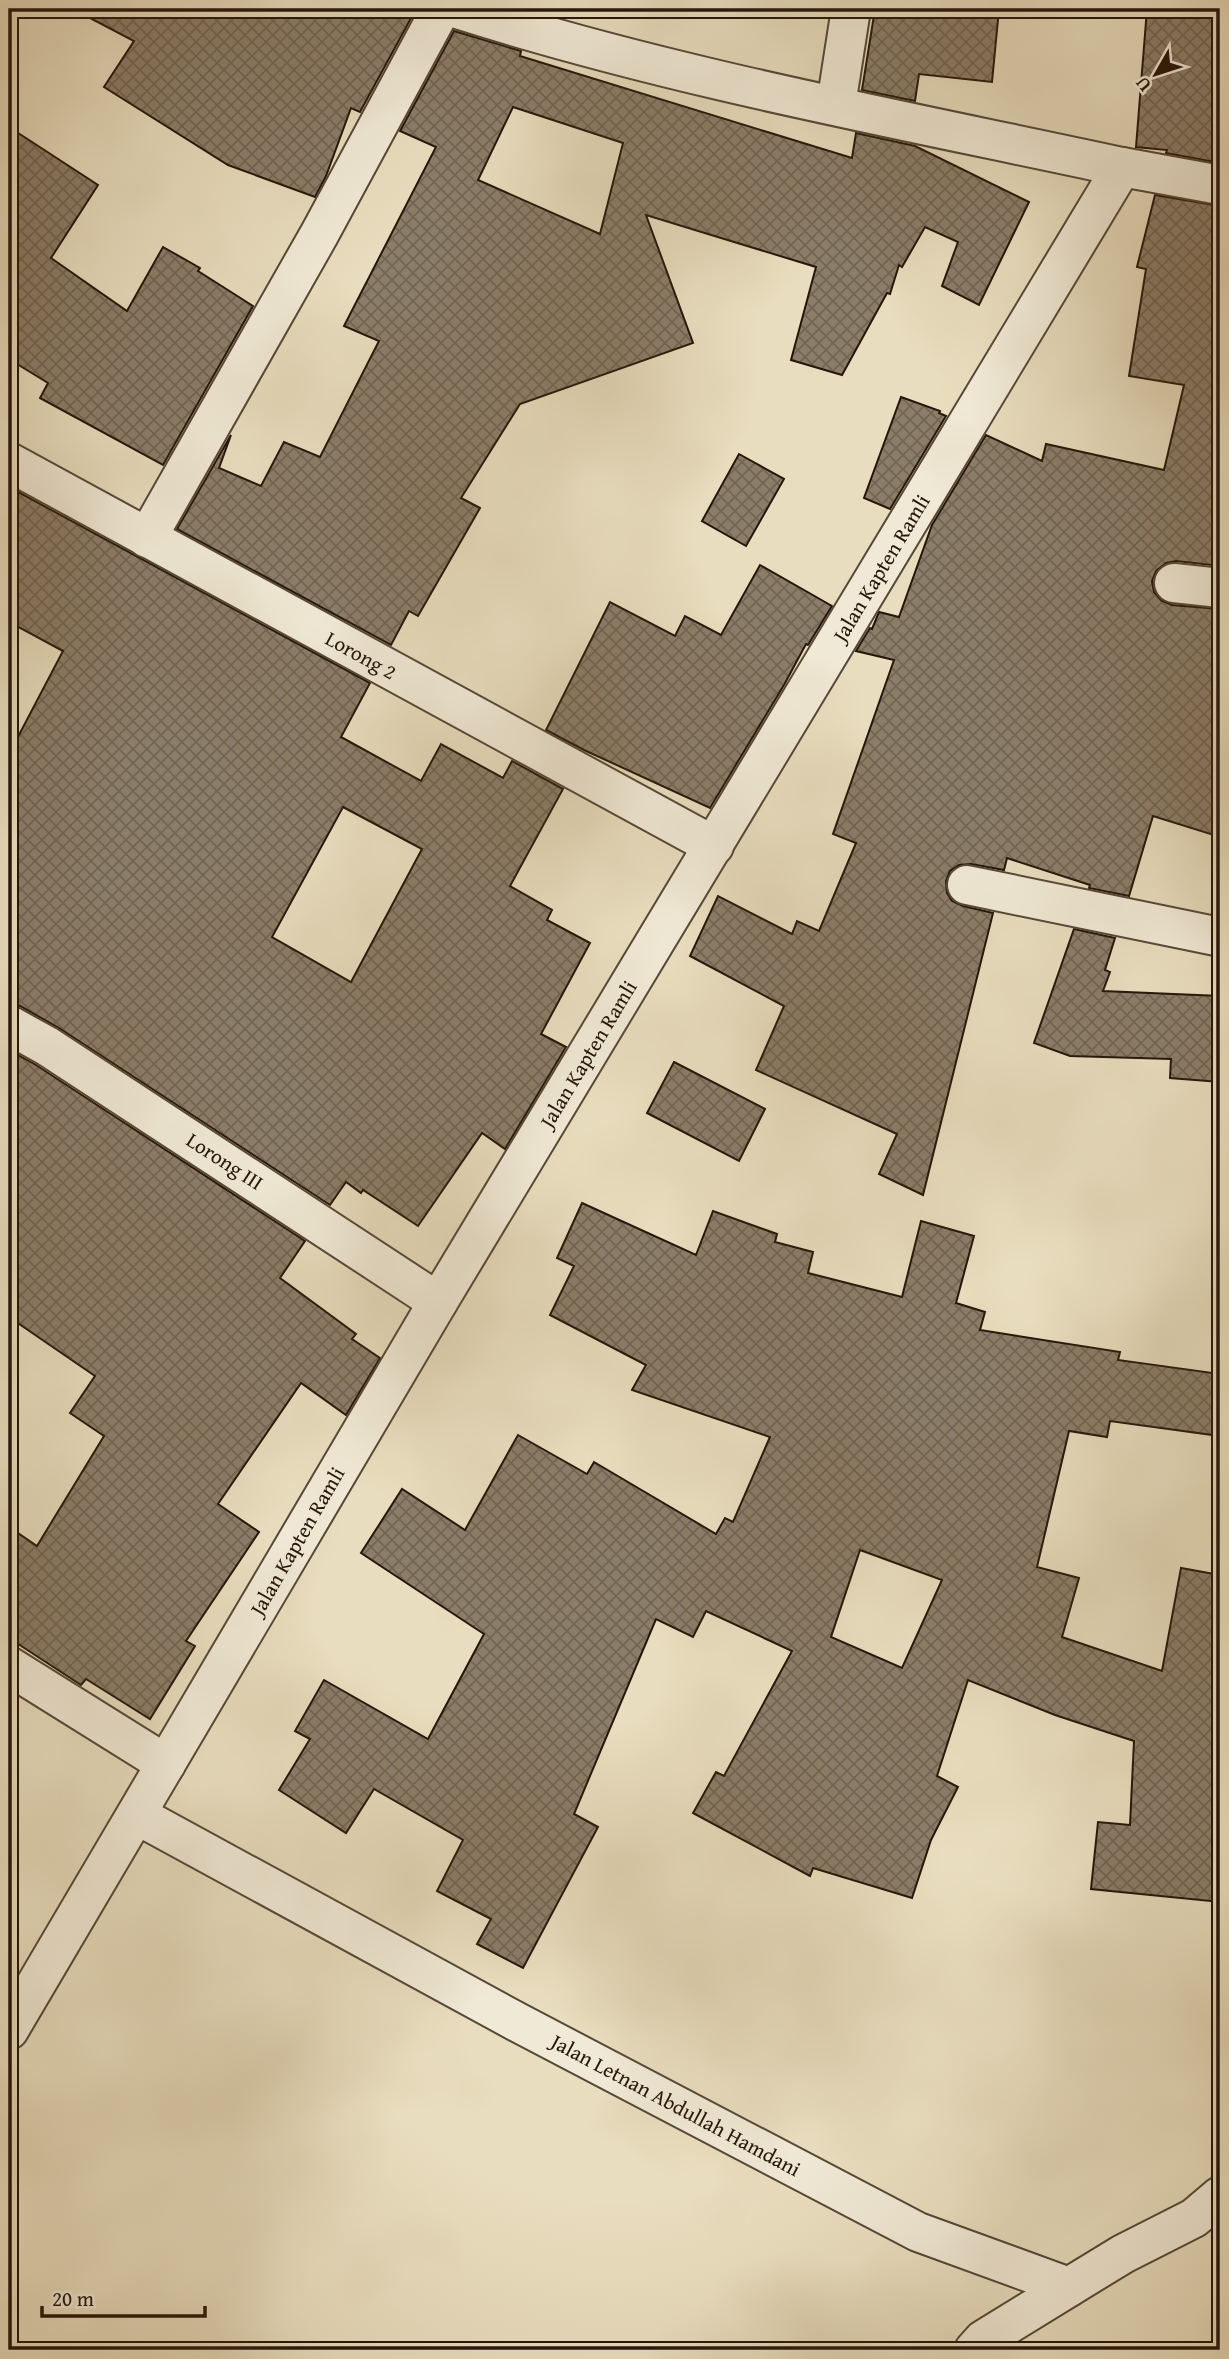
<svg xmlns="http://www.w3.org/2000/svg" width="1229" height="2359" font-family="'Gentium Book Plus',serif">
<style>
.building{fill:url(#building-cross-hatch);stroke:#26160a;stroke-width:2;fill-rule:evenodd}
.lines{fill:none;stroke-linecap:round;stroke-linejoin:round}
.minor-casing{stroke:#564837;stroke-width:42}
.minor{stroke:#f0e9d5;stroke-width:38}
.labels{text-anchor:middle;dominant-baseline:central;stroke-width:7;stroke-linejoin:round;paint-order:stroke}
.street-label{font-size:21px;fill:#26160a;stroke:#f0e9d5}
</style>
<defs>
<pattern id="building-cross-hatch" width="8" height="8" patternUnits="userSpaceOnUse" patternTransform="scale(1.75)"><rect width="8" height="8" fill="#8b7d68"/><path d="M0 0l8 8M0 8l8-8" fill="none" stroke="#716554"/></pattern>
</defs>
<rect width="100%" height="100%" fill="#e8ddbe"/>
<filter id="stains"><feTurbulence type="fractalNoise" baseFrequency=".00286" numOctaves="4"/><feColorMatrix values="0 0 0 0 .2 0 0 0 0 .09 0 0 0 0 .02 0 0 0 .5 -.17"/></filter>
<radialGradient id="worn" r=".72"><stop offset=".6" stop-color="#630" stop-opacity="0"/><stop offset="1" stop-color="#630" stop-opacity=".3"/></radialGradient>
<g class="building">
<path d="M73,9H416L360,112L351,108L326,176L315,197L228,165L104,87L134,41Z"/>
<path d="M875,9H999L992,82L919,74L915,101L862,90Z"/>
<path d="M1147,9H1220V163L1166,153L1167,150L1136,147Z"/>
<path d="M454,31L521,51L520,56L852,158L856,133L915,146L1029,202L979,305L942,286L958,242L925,227L902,267L899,265L890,294L887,293L842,375L791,360L816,267L646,215L693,343L520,404L461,498L480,508L418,616L409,611L391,645L177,529L231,435L219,468L261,486L284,442L320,457L379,341L344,326L436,147L400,131ZM513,107L623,143L600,234L478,180Z"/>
<path d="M9,127L98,185L51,258L127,311L163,247L200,268L198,271L253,306L163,465L40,398L48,383L9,359Z"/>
<path d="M1155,195L1220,206V566L1176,561L1166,563L1156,571L1152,581L1154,592L1162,601L1172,605L1220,609V837L1153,816L1129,896L1089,888L1090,885L1007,858L1004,870L971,864L959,865L950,871L946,881L947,893L952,901L963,906L993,913L923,1195L879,1174L897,1134L756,1070L784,1006L690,956L718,896L792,934L797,921L819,931L856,843L833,834L894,660L856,651L870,628L872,629L879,612L899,617L932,525L986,435L1042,461L1046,444L1164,470L1184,385L1129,376L1146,269L1137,267Z"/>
<path d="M901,397L940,411L939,413L946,416L890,509L864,498Z"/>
<path d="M739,454L784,479L746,546L702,521Z"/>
<path d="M9,487L370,683L341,737L421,781L441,744L503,778L512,761L563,789L510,886L552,910L547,920L590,943L541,1034L566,1047L505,1149L482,1133L418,1226L363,1190L361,1193L346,1182L330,1205L59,1028L20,1006L9,1003V754L63,651L9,622ZM343,807L422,849L351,982L272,937Z"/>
<path d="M760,565L832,606L808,645L806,644L784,685L710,808L584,750L546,730L610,602L675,636L685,616L721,635Z"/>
<path d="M1074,929L1115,938L1105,970L1110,972L1103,991L1220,996V1082L1170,1078L1171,1059L1070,1056L1034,1043Z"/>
<path d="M9,1050L36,1065L305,1241L280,1278L356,1334L352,1339L380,1358L346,1415L301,1383L218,1504L259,1532L186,1641L195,1646L150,1719L86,1679L81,1685L9,1638V1527L37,1546L104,1436L70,1413L95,1376L9,1317Z"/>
<path d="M674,1062L765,1109L739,1161L647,1113Z"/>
<path d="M582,1203L696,1255L713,1211L777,1234L775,1242L813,1252L808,1273L902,1297L921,1221L974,1236L956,1303L985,1312L980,1330L1120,1352L1118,1360L1220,1374V1436L1110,1421L1107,1437L1069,1431L1037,1567L1079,1578L1062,1637L1162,1671L1181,1568L1220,1575V1902L1091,1889L1098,1822L1130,1825L1134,1741L1055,1715L968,1680L937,1776L958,1787L931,1840L912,1898L813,1868L810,1876L693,1813L716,1772L724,1776L792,1651L706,1611L693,1637L656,1619L574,1814L598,1827L523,1968L477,1944L491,1919L437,1891L463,1840L374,1789L346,1833L279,1790L310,1739L295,1731L324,1680L428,1739L484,1634L361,1553L402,1489L465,1530L518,1435L587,1474L594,1462L716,1534L725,1518L733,1522L770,1437L632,1390L646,1365L550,1315L574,1266L557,1258ZM860,1550L942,1580L902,1668L831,1637Z"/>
</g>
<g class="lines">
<g class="minor-casing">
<g id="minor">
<path d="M457,9C674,78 899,119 1122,167"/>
<path d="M836,105L851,9"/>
<path d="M9,462L714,846"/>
<path d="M147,538L320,233L441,9"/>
<path d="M1174,583L1220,588"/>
<path d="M967,885L1220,937"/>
<path d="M9,1025L47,1046L438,1302"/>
<path d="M9,1666L166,1764"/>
<path d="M137,1815L517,2022L918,2232L1069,2287L1123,2254L1194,2218L1220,2196"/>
<path d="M9,2030L438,1302L1122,167L1220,185"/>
<path d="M974,2350L983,2340L1069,2287"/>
</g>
</g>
<use href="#minor" class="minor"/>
</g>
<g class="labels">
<g class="street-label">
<text transform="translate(881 568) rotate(-59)">Jalan Kapten Ramli</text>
<text transform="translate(361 655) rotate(29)">Lorong 2</text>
<text transform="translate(588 1054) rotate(-59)">Jalan Kapten Ramli</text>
<text transform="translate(225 1161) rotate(33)">Lorong III</text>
<text transform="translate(297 1541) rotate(-60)">Jalan Kapten Ramli</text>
<text transform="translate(676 2105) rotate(28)">Jalan Letnan Abdullah Hamdani</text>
</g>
</g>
<rect width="1229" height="2359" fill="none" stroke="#e8ddbe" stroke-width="35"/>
<rect x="10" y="10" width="1208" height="2338" fill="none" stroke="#26160a" stroke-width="3.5"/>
<rect x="18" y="18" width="1194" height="2324" fill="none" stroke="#26160a" stroke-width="2"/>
<g transform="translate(1156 74) rotate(231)" stroke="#f0e9d5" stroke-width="5" paint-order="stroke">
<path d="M0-5L12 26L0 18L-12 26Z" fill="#26160a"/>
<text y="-10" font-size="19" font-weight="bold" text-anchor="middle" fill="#26160a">U</text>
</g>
<path d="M42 2306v10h163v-10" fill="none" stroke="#26160a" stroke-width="3.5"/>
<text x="52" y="2306" font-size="21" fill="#26160a" stroke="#f0e9d5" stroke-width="5" paint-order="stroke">20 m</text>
<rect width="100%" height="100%" filter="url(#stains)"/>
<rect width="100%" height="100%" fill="url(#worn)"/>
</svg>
